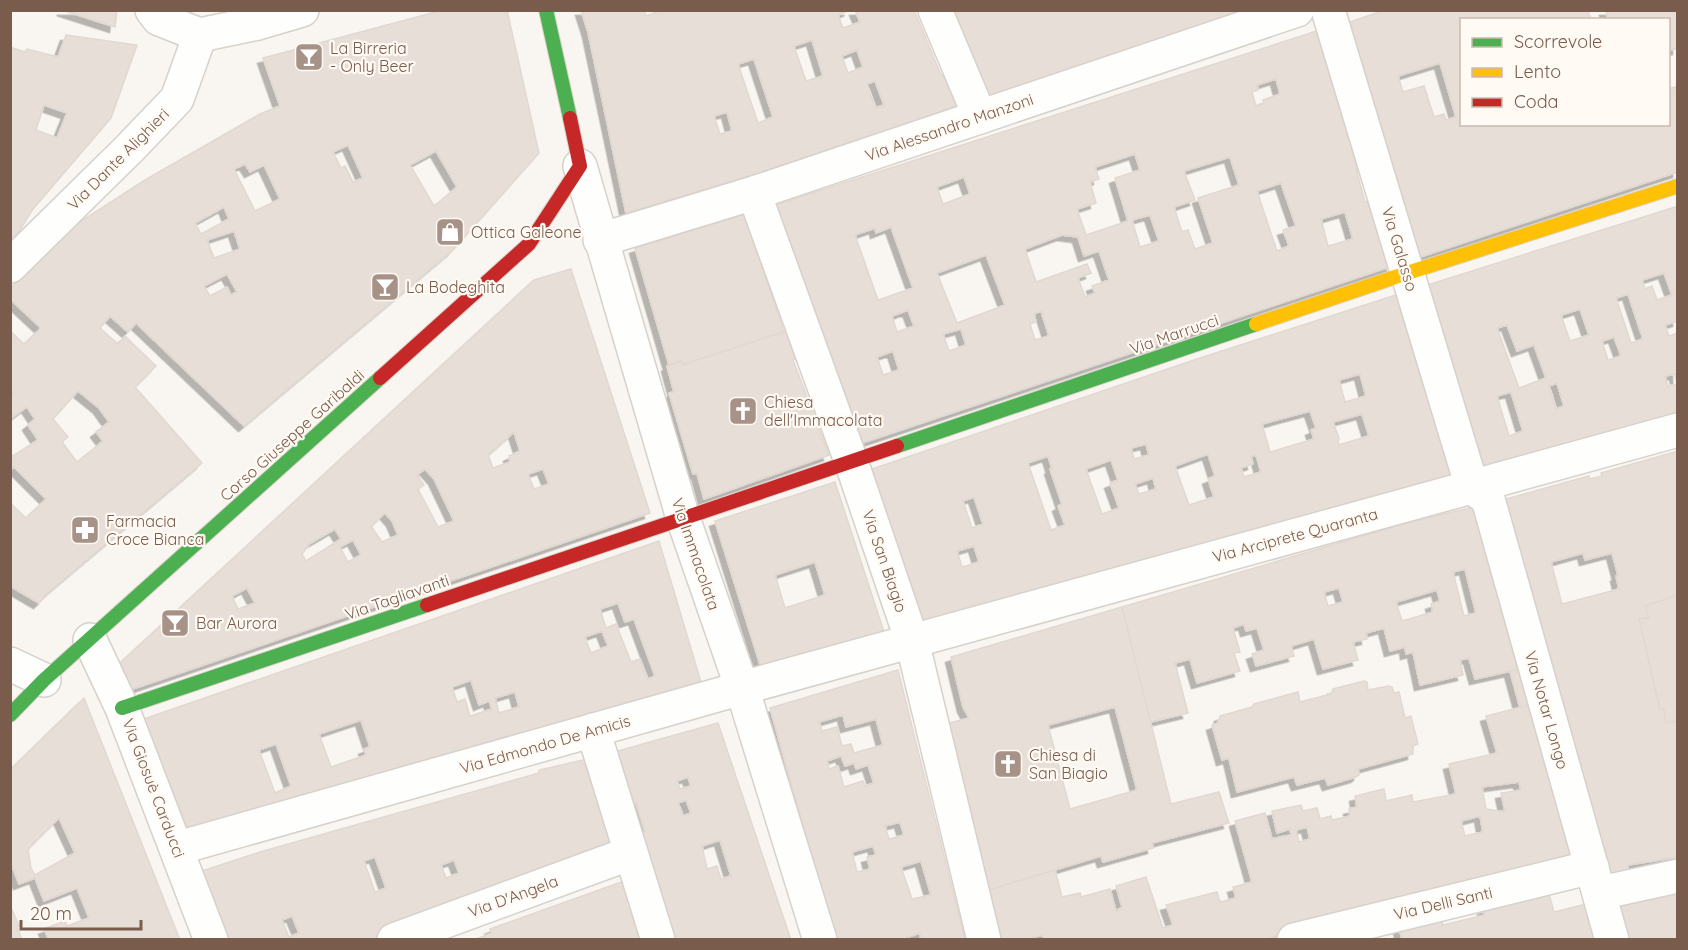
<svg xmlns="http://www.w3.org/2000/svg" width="1688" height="950" font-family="Quicksand,sans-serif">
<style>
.building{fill:#e6ded7;stroke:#e2d8d2;stroke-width:1.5;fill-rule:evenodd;filter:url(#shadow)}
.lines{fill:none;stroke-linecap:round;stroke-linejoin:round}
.street-casing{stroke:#d7d1cb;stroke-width:36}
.fast-casing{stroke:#d9d2cb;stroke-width:16}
.slow-casing{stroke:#d9d2cb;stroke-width:16}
.jam-casing{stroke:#d9d2cb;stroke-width:16}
.street{stroke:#fefefd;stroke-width:33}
.fast{stroke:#4caf50;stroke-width:14}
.slow{stroke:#ffc107;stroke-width:14}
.jam{stroke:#c62828;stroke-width:14}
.labels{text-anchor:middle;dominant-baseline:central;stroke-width:4.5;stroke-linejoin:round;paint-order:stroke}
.poi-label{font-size:16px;fill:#7a5c4d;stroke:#fffaf3;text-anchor:start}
.street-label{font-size:16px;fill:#7a5c4d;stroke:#fffaf3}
</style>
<defs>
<filter id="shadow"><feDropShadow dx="-5.5" dy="5.5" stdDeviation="0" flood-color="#0004"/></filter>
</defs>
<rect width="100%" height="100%" fill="#f9f5f0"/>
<g class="building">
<path d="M62,10H117L115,27Z"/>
<path d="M443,10H507L539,153L453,250L244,426L136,323L128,332L110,316L100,328L118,344L125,336L156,366L135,387L202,463L43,597L44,598L39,603L10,586V503L26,518L46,499L14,467L10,470V453L13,456L38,440L28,425L35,419L27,407L10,419V395L13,393L10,390V331L24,344L41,328L10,299V289L75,225L145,180L260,114L280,106L263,58ZM348,145L363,178L353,182L345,166L341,168L333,152ZM436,151L457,187L434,206L410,165ZM245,164L250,172L264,165L280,199L255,211L234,169ZM224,207L229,219L201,234L195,223ZM234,231L240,249L214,258L207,240ZM227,274L237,292L231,295L227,287L210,296L204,286ZM78,391L99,408L109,422L96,432L103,441L77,462L62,442L68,437L53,419Z"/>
<path d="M581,10H644L646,16L663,10H850L838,15L843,28L860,22L855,10H914L941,75L950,71L964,103L827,153L626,213L588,32ZM812,40L823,76L806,81L794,46ZM857,50L863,67L848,73L842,56ZM754,59L773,117L758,123L738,64ZM875,81L884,105L875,108L867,84ZM727,112L732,131L720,134L714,116Z"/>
<path d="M944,10H1255L982,100Z"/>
<path d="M1385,10H1590L1588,11L1591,20H1462V124H1668V89L1678,86V172L1414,259L1360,74L1365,72L1361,58L1355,60L1344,24ZM1440,63L1456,117L1446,120L1444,114L1434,117L1424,86L1403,92L1398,76Z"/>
<path d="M1605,10H1678V49L1668,50V20H1609Z"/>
<path d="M1320,30L1331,64L1327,66L1334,91L1341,89L1363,167L1356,169L1365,202L1373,200L1392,266L859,444L775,205ZM1276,79L1280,94L1263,100L1264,104L1256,106L1252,92L1258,90L1257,85ZM1135,154L1140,170L1115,178L1128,221L1086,235L1077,209L1096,203L1090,182L1099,179L1095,167ZM1230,157L1239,185L1198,198L1213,243L1195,249L1188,230L1182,232L1174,207L1195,200L1184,171ZM964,177L970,194L943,204L937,187ZM1281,183L1296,226L1283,230L1289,246L1277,251L1257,191ZM1345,212L1353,239L1328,246L1321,219ZM1150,215L1159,241L1140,247L1132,220ZM891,227L913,288L878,300L855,235L875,228L876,233ZM1062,235L1078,237L1084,256L1099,251L1109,280L1092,286L1095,293L1085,297L1078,278L1091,273L1087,264L1036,282L1025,249ZM986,255L1005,305L957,323L937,273ZM908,310L914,326L897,332L892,316ZM1041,311L1049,336L1035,340L1030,324L1036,322L1034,314ZM961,329L966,345L949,351L943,334ZM893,351L899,370L883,375L877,357Z"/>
<path d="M66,35L137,45L111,118L33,209L10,246V47L25,52L27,49L58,57ZM44,105L67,113L57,138L36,130Z"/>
<path d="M1678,206V321L1665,325L1669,336L1678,333V417L1478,475L1421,287ZM1664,273L1672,295L1657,300L1652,286L1645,289L1642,280ZM1628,294L1643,339L1631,343L1616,298ZM1580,309L1589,335L1570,341L1561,315ZM1507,325L1517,351L1534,345L1546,378L1519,388L1497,328ZM1614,337L1621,356L1608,360L1602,341ZM1675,374L1677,384L1668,386L1665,376ZM1557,383L1564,406L1556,409L1549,386ZM1511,392L1523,431L1509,436L1497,396Z"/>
<path d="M745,214L784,332L682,365L681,361L669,365L635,248Z"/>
<path d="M571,269L650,513L130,690L120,663L534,280ZM514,432L520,451L509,456L510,462L493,468L488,455ZM425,469L434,479L454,521L438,527L418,489L424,485L417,475ZM543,469L549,484L534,489L528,474ZM385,513L392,521L398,535L382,542L371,526ZM335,529L341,539L306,561L302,554L309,544ZM353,540L361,555L348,562L340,547ZM247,588L255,603L238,609L232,596Z"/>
<path d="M1399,294L1455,480L921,630L869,470L1197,359ZM1360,374L1366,396L1345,402L1339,380ZM1310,411L1316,428L1311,430L1314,439L1270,452L1262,424ZM1362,414L1369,436L1338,445L1339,438L1333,422ZM1146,444L1149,455L1134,459L1131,448ZM1208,454L1215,476L1208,479L1214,497L1189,505L1175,466ZM1256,455L1261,472L1244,477L1241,468L1253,464L1251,456ZM1048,456L1052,469H1050L1062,504L1058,506L1065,525L1051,530L1028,463ZM1111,460L1118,480L1110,483L1119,508L1102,514L1086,469ZM1153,478L1156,489L1139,494L1135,484ZM974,497L983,524L972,528L963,501ZM974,546L979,562L962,567L957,551Z"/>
<path d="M786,331L796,359L793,360L829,455L704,499L697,473L693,474L669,393L674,392L667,366L681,361L682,365Z"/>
<path d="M1678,451V595L1645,606L1649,618L1639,619L1660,709H1664L1666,723L1678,721V857L1628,865L1629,876L1611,879L1605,849L1593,852L1546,641L1538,643L1499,501L1589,476L1590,479L1602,476L1601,473ZM1583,553L1585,560L1612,553L1618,575L1616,576L1619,589L1562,604L1551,562Z"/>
<path d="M835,482L886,638L764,677L715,521ZM815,562L825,595L785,608L775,575Z"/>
<path d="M1482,505L1525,668L1475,679L1469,658L1460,660L1463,675L1420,685L1413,652L1406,654L1405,647L1390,651L1384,628L1366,633L1367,639L1353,642L1358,660L1323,669L1314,639L1291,646L1294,656L1256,666L1252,654L1264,650L1257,628L1246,631L1244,624L1233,628L1240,652L1234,653L1240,671L1197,683L1190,659L1175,663L1188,713L1150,722L1122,607L1407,523ZM1465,569L1476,613L1464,616L1453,572ZM1339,588L1343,602L1328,606L1324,592ZM1437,590L1440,601L1431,604L1433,612L1402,621L1396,602Z"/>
<path d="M659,541L703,689L187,838L141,720ZM618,603L625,622L634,619L655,676L648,679L640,659L631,662L616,624L606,628L600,609ZM602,631L608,646L591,653L585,637ZM471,680L479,705L489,701L492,709L470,716L465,699L457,702L452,687ZM515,692L519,707L499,713L495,698ZM361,720L370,747L364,749L366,755L331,767L319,734ZM276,744L291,786L275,793L259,750Z"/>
<path d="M1678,595V721L1666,723L1664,709H1660L1639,619L1649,618L1645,606Z"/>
<path d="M1122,607L1171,804L1219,792L1229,823L1152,843L1153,848L1103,862L1101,856L989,890L949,723L969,718L963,707L951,657ZM1115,707L1137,790L1070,809L1048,725Z"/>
<path d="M1525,668L1534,704L1520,708L1510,671Z"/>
<path d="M898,670L965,940H921L920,933L899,940H835L770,708ZM843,715L846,727L876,719L883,745L854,753L851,744L842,746L837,727L822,731L819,722ZM841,756L845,766L854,763L856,769L868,765L874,783L865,786L863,781L844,787L838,766L829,769L827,761ZM900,822L904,835L889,839L885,826ZM873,846L876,855L867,857L870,869L857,872L852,852ZM921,861L931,895L912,899L901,867Z"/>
<path d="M1364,681L1367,682L1368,690L1389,686L1392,687L1394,693L1399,692L1405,718L1411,716L1418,744L1413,746V754L1358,769L1359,775L1356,777L1328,785L1325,778L1297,785L1294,777L1237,792L1229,758L1222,760L1212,725L1218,723L1220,716L1252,707L1254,704L1298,692L1300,702L1331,694L1333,689Z"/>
<path d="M84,698L180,940H49L44,929L65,921L67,926L89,918L77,888L44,901L35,878L19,884L12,866H10V770ZM59,818L75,853L35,875L31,868L28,849Z"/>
<path d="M1534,704L1545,744L1540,745L1548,776H1553L1576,862L1261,940H1044L1043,935L1023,940H1002L989,890L1055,870L1062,897L1080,893L1081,897L1110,889L1116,911L1122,907L1116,886L1146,877L1163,928L1173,925L1166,905L1217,892L1220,902L1236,898L1233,887L1252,882L1235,821L1265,813L1272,839L1291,835L1290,829L1277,833L1272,811L1301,805L1303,811L1317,808L1320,819L1331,816L1332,820L1350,816L1349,809L1357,807L1355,796L1384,789L1386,801L1412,795L1413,802L1456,794L1449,764L1497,753L1486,716ZM1519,782L1521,790L1501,793L1505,812L1486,809L1482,787ZM1480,816L1483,832L1465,836L1461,821ZM1307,827L1310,839L1299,842L1296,830Z"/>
<path d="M718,723L791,940H673L640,834L645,832L636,803L630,805L614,752ZM688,777L691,786L680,789L677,781ZM686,800L691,813L683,816L678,803ZM720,840L731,876L721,879L717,866L707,869L702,846Z"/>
<path d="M588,759L617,851L384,940H226L199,872L260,852L539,773V770ZM375,857L386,888L375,892L364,861ZM454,860L459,873L446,878L441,865ZM292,916L299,933L289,937L282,920Z"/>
<path d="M627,880L646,940H474L492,933L490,929Z"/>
<path d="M1678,887V940H1617L1610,915L1623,898Z"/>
<path d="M1549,894L1554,912L1587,904L1597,940H1402L1399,928L1441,918L1443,925L1485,915L1483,909Z"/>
<path d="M10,905L19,926L17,927L22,940H10Z"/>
</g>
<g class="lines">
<g class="street-casing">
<g id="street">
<path d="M152,10L159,19L200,35"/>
<path d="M935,10L980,117"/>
<path d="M1328,10L1472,487"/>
<path d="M200,35L258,23L302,10"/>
<path d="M580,166L683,518L742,688L820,940"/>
<path d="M754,193L851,461L912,641L984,940"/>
<path d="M600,240L754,193L1297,10"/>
<path d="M10,266L129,149L177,99L200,35"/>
<path d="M1472,487L1488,499L1612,940"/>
<path d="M90,640L122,708L211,940"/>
<path d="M10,664L44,680"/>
<path d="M593,730L658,940"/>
<path d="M178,848L742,688L1678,430"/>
<path d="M1600,893L1678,876"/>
<path d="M394,940L631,853"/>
<path d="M1294,940L1592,867"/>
</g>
</g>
<g class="fast-casing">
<g id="fast">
<path d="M546,10L570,118"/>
<path d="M897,446L1256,324"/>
<path d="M122,708L427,605"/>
<path d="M10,715L44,680L380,378"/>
</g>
</g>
<g class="slow-casing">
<path id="slow" d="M1256,324L1407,273L1678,186"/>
</g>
<g class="jam-casing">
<g id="jam">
<path d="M380,378L529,244L580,166L570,118"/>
<path d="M427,605L897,446"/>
</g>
</g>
<use href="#street" class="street"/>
<use href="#fast" class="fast"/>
<use href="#slow" class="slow"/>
<use href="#jam" class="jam"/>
</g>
<defs>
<g id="bar-square" transform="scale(1.5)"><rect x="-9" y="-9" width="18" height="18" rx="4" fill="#a69286" stroke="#fffaf3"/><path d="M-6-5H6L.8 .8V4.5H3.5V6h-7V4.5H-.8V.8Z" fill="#fff"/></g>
<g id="shop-square" transform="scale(1.5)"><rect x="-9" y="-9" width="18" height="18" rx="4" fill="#a69286" stroke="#fffaf3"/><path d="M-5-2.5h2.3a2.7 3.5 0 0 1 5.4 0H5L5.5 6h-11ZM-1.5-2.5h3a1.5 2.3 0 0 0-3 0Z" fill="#fff"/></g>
<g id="church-square" transform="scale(1.5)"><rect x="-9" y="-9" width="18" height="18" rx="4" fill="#a69286" stroke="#fffaf3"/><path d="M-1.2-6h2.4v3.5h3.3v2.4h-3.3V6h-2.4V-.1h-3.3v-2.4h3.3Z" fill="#fff"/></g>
<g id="pharmacy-square" transform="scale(1.5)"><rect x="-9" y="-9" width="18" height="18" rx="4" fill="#a69286" stroke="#fffaf3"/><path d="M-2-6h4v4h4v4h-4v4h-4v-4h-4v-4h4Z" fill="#fff"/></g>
</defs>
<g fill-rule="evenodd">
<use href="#bar-square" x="309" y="57"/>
<use href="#shop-square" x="450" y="232"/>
<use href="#bar-square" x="385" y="287"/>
<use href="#church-square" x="743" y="411"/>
<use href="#pharmacy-square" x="85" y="530"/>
<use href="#bar-square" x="175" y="623"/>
<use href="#church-square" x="1008" y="764"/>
</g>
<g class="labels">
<g class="poi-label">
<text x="330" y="48">La Birreria<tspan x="330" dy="18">- Only Beer</tspan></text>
<text x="471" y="232">Ottica Galeone</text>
<text x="406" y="287">La Bodeghita</text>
<text x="764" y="402">Chiesa<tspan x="764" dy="18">dell'Immacolata</tspan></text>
<text x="106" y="521">Farmacia<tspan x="106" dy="18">Croce Bianca</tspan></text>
<text x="196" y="623">Bar Aurora</text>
<text x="1029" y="755">Chiesa di<tspan x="1029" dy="18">San Biagio</tspan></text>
</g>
<g class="street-label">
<text transform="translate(949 127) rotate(-19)">Via Alessandro Manzoni</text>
<text transform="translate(118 159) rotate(-45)">Via Dante Alighieri</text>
<text transform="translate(1400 249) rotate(73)">Via Galasso</text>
<text transform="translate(1174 334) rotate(-19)">Via Marrucci</text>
<text transform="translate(292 435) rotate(-42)">Corso Giuseppe Garibaldi</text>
<text transform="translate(1295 535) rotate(-15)">Via Arciprete Quaranta</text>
<text transform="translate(696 554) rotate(71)">Via Immacolata</text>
<text transform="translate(885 561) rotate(71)">Via San Biagio</text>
<text transform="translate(397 597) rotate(-19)">Via Tagliavanti</text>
<text transform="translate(1547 710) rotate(74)">Via Notar Longo</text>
<text transform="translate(545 744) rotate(-16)">Via Edmondo De Amicis</text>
<text transform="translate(154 788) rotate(69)">Via Giosuè Carducci</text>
<text transform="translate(513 896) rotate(-20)">Via D'Angela</text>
<text transform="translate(1443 903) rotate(-13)">Via Delli Santi</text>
</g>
</g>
<rect width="1688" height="950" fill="none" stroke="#7a5c4d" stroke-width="24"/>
<rect x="1460" y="18" width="210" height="108" fill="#fffaf3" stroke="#cabbb1" stroke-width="1.5"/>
<rect x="1472" y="38" width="30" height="9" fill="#4caf50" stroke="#cabbb1" stroke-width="1.5"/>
<text x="1514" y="48" font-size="18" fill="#7a5c4d">Scorrevole</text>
<rect x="1472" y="68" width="30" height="9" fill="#ffc107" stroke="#cabbb1" stroke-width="1.5"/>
<text x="1514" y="78" font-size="18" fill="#7a5c4d">Lento</text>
<rect x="1472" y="98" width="30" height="9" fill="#c62828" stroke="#cabbb1" stroke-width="1.5"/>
<text x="1514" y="108" font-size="18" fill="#7a5c4d">Coda</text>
<path d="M21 920v9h120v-9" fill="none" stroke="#7a5c4d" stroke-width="3"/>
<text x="30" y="920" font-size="18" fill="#7a5c4d" stroke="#fffaf3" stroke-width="4.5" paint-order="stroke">20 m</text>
</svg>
